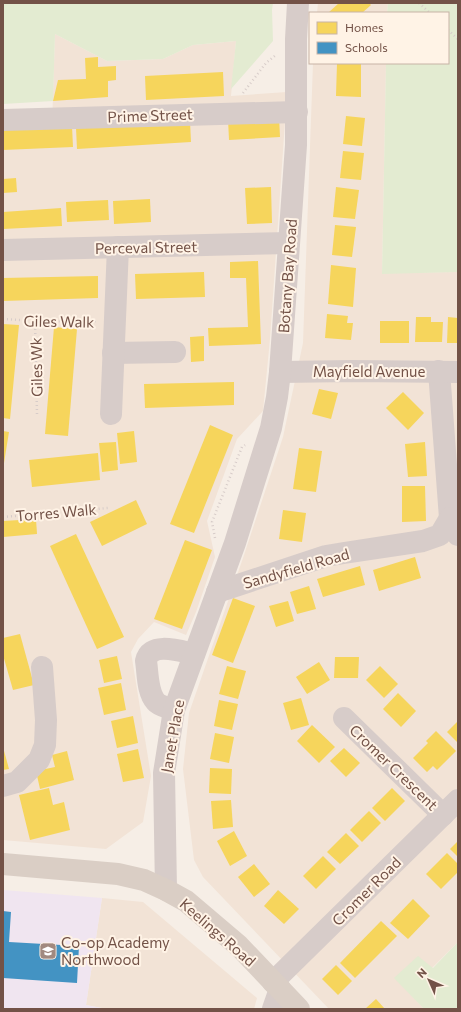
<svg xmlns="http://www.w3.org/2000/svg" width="461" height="1012" font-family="Commissioner,sans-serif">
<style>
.residential{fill:#f2e3d6}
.education{fill:#f0e5f0}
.green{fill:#e3ebd1}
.homes{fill:#f6d55c}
.schools{fill:#4393c3}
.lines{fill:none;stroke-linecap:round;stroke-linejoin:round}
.path{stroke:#d7ccc9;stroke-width:2.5;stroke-dasharray:1 3;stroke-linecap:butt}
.minor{stroke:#d7ccc9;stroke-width:22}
.major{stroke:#dacec5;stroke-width:22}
.labels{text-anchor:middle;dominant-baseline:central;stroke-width:4;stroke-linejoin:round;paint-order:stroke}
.street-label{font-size:15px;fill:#735247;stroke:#fff3e6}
.poi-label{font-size:15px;fill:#735247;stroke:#fff3e6;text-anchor:start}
</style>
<rect width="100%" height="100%" fill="#f6eee6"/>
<g class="residential">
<path d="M318,3H388L387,13H317Z"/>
<path d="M55,34L107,61L163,59L193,45L236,41L231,96L287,92L270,339L263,411L237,439L207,521L215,557L196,612L186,635L154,622L138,639L131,652L151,776L143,822L106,849L3,840V127L52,126Z"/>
<path d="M313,63H386L382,273L458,272V942L432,968L395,978L424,1009H329L203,877L194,860L183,769L189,713L243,558L283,437L303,343Z"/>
<path d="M102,898L143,902L257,998L254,1009H107L86,1005Z"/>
</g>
<path class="education" d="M3,890L102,898L86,1005L107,1009H3Z"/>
<g class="green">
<path d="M3,3H273L272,10L273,41L231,89L236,41L193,45L163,59L107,61L55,34L53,101L3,104Z"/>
<path d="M388,3H458V272L382,274L386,63H448V13H387Z"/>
<path d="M458,942V1009H424L394,978L418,956L433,968Z"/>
</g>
<g class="homes">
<path d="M339,3H369L371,5L362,13H328Z"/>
<path d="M98,57V67L116,66V80L108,81V97L53,101L58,80L86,79L85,58Z"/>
<path d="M337,63H361V97L336,96Z"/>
<path d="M223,72L224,96L146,100L145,76Z"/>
<path d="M279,116L280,137L229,140L228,119Z"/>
<path d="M346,116L365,118L362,146L343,144Z"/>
<path d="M190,121L191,142L77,149L76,128Z"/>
<path d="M72,126L73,147L3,150V130Z"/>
<path d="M343,151L364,153L361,180L340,178Z"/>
<path d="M16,178L17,192L3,193V179Z"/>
<path d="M271,187L272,223L247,224L245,188Z"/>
<path d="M336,187L359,190L355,219L333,217Z"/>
<path d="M150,199L151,222L114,224L113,201Z"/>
<path d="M108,200L109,220L67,222L66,202Z"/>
<path d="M61,208L62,226L3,229V212Z"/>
<path d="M335,225L356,227L352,257L332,255Z"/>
<path d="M258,261L261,344L209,346L208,328L248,327L246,278H230V262Z"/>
<path d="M331,265L356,268L353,307L328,304Z"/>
<path d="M204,272L205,297L136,299L135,274Z"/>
<path d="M98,276V298L3,301V278Z"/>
<path d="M327,314L348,316L347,323H353L351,340L325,338Z"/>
<path d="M416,317H431V322H443L442,342H415Z"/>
<path d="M448,317L458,318V343H447Z"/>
<rect x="380" y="321" width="29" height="22"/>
<path d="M3,324L19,325L10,419L3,418Z"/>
<path d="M54,327L77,329L68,436L45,434Z"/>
<path d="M204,336V361L191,362L190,337Z"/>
<path d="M234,382V405L145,408L144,384Z"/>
<path d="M319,389L338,393L331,419L312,414Z"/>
<path d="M403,392L424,413L408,430L386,408Z"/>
<path d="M210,425L233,435L194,533L170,524Z"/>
<path d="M3,431L9,432L4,463H3Z"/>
<path d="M134,431L137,462L120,464L117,433Z"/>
<path d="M116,442L118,470L102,472L99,443Z"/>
<path d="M425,442L427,476L408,477L405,444Z"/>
<path d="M299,448L322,451L316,492L293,489Z"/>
<path d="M98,453L100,480L32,487L29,460Z"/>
<path d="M402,486H425L426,521L402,522Z"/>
<path d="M136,500L147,524L102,546L90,522Z"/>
<path d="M283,510L306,513L302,542L279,539Z"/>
<path d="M36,519L37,534L3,537V521Z"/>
<path d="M76,534L124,637L97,649L50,546Z"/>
<path d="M185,540L212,550L182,629L154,619Z"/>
<path d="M415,557L421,578L379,591L373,570Z"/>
<path d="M360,566L365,585L323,597L317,579Z"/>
<path d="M309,586L316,609L297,614L290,592Z"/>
<path d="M233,598L255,606L233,663L212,655Z"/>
<path d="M288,601L294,621L276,627L269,606Z"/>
<path d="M20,634L34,685L13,690L3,655V638Z"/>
<path d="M117,656L122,679L104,683L99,660Z"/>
<path d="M335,657H359L358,678H334Z"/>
<path d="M319,662L330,680L307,694L296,677Z"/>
<path d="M227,666L246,671L238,699L219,694Z"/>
<path d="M380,666L398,684L384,698L366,680Z"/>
<path d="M121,683L126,710L104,715L98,688Z"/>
<path d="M398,693L416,711L401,727L383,709Z"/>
<path d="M301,698L309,725L291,730L283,703Z"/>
<path d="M219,700L238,704L232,730L214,726Z"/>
<path d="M133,716L138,743L117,748L111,721Z"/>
<path d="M458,721V743L447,732Z"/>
<path d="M312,725L335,747L319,763L297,741Z"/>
<path d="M436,731L456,751L437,770L433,766L427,772L413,758L428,743L426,741Z"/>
<path d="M215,733L234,737L229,763L210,759Z"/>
<path d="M3,747L9,769L3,770Z"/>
<path d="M344,748L360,763L346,777L330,761Z"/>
<path d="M138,749L144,778L123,782L117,754Z"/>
<path d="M67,751L74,780L40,789L36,771L55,767L52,755Z"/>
<path d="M210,768L232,769L231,794L209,793Z"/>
<path d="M49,788L53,805L64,802L70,830L30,840L19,795Z"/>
<path d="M392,788L405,801L385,821L372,808Z"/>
<path d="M231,800L233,827L213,829L211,801Z"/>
<path d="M369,811L381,823L362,842L350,830Z"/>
<path d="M234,831L247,856L230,866L217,841Z"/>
<path d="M346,833L359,846L340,864L327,852Z"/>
<path d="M458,841V857L450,849Z"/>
<path d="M447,853L458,864V872L441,889L426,874Z"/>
<path d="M323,856L336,869L316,889L303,876Z"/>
<path d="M254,864L270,884L254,897L238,877Z"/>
<path d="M278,890L299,909L284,924L264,906Z"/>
<path d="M413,899L430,916L408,939L390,923Z"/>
<path d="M381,921L397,936L355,978L340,963Z"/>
<path d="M336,965L352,981L338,995L322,979Z"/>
<path d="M376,999L385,1009H365Z"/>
</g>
<path class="schools" d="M3,911L11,912L9,942L79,946L77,983L3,978Z"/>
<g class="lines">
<g class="path">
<path d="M419,3L430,13"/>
<path d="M448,30L458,39"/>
<path d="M243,93L266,63L276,55"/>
<path d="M3,319L35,321H96"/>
<path d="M35,321L37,414"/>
<path d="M3,517L108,508"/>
<path d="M215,538L212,522L242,447L245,445"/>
</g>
<g class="minor">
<path d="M3,120L297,112"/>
<path d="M3,250L289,243"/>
<path d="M113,353L175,352"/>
<path d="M439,371L450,518L458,535"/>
<path d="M280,372L352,371L458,372"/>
<path d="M111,414L118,247"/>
<path d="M217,592L326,556L344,553L423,541L440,535L450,518"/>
<path d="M174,710C169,708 159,706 156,702C147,692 148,673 146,661C150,641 180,651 194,654"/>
<path d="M344,718L443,815"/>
<path d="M3,786L17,782L39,760L45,745L46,720L42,667"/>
<path d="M166,890L164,773L174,710L235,543L271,428L277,397L280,372L296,145V39L298,3"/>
<path d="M273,982L458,800"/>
<path d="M273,1009L280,989"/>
</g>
<path class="major" d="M3,864L118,874L144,880L166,890L186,901L239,946L299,1009"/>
</g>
<defs>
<g id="school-square" transform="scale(0.9)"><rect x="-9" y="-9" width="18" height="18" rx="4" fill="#a1897f" stroke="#fff3e6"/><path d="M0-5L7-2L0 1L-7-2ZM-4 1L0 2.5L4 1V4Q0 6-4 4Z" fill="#fff"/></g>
</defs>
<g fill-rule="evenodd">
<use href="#school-square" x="48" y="951"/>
</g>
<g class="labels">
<g class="street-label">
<text transform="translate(150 115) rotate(-2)">Prime Street</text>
<text transform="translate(146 247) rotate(-1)">Perceval Street</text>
<text transform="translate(287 276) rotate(-86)">Botany Bay Road</text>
<text transform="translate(59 321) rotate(1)">Giles Walk</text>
<text transform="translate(36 367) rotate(-91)">Giles Wk</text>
<text x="369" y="371">Mayfield Avenue</text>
<text transform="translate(56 512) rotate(-5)">Torres Walk</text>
<text transform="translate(296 568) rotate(-16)">Sandyfield Road</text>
<text transform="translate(172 736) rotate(-80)">Janet Place</text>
<text transform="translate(394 767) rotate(44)">Cromer Crescent</text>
<text transform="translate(366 891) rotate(-45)">Cromer Road</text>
<text transform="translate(218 932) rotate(41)">Keelings Road</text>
</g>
<g class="poi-label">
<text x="61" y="942">Co-op Academy<tspan x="61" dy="17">Northwood</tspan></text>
</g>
</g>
<rect width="461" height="1012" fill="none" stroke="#735247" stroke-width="8"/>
<rect x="309" y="12" width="140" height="52" fill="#fff3e6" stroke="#c7b3a6"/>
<rect x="317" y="22" width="20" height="12" fill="#f6d55c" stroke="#c7b3a6"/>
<text x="345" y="32" font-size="12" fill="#735247">Homes</text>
<rect x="317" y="42" width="20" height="12" fill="#4393c3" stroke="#c7b3a6"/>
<text x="345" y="52" font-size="12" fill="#735247">Schools</text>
<g transform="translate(429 980) rotate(315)" stroke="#fff3e6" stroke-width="3" paint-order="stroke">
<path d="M0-3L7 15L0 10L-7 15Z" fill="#735247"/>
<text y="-6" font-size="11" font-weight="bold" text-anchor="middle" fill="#735247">N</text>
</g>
</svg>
